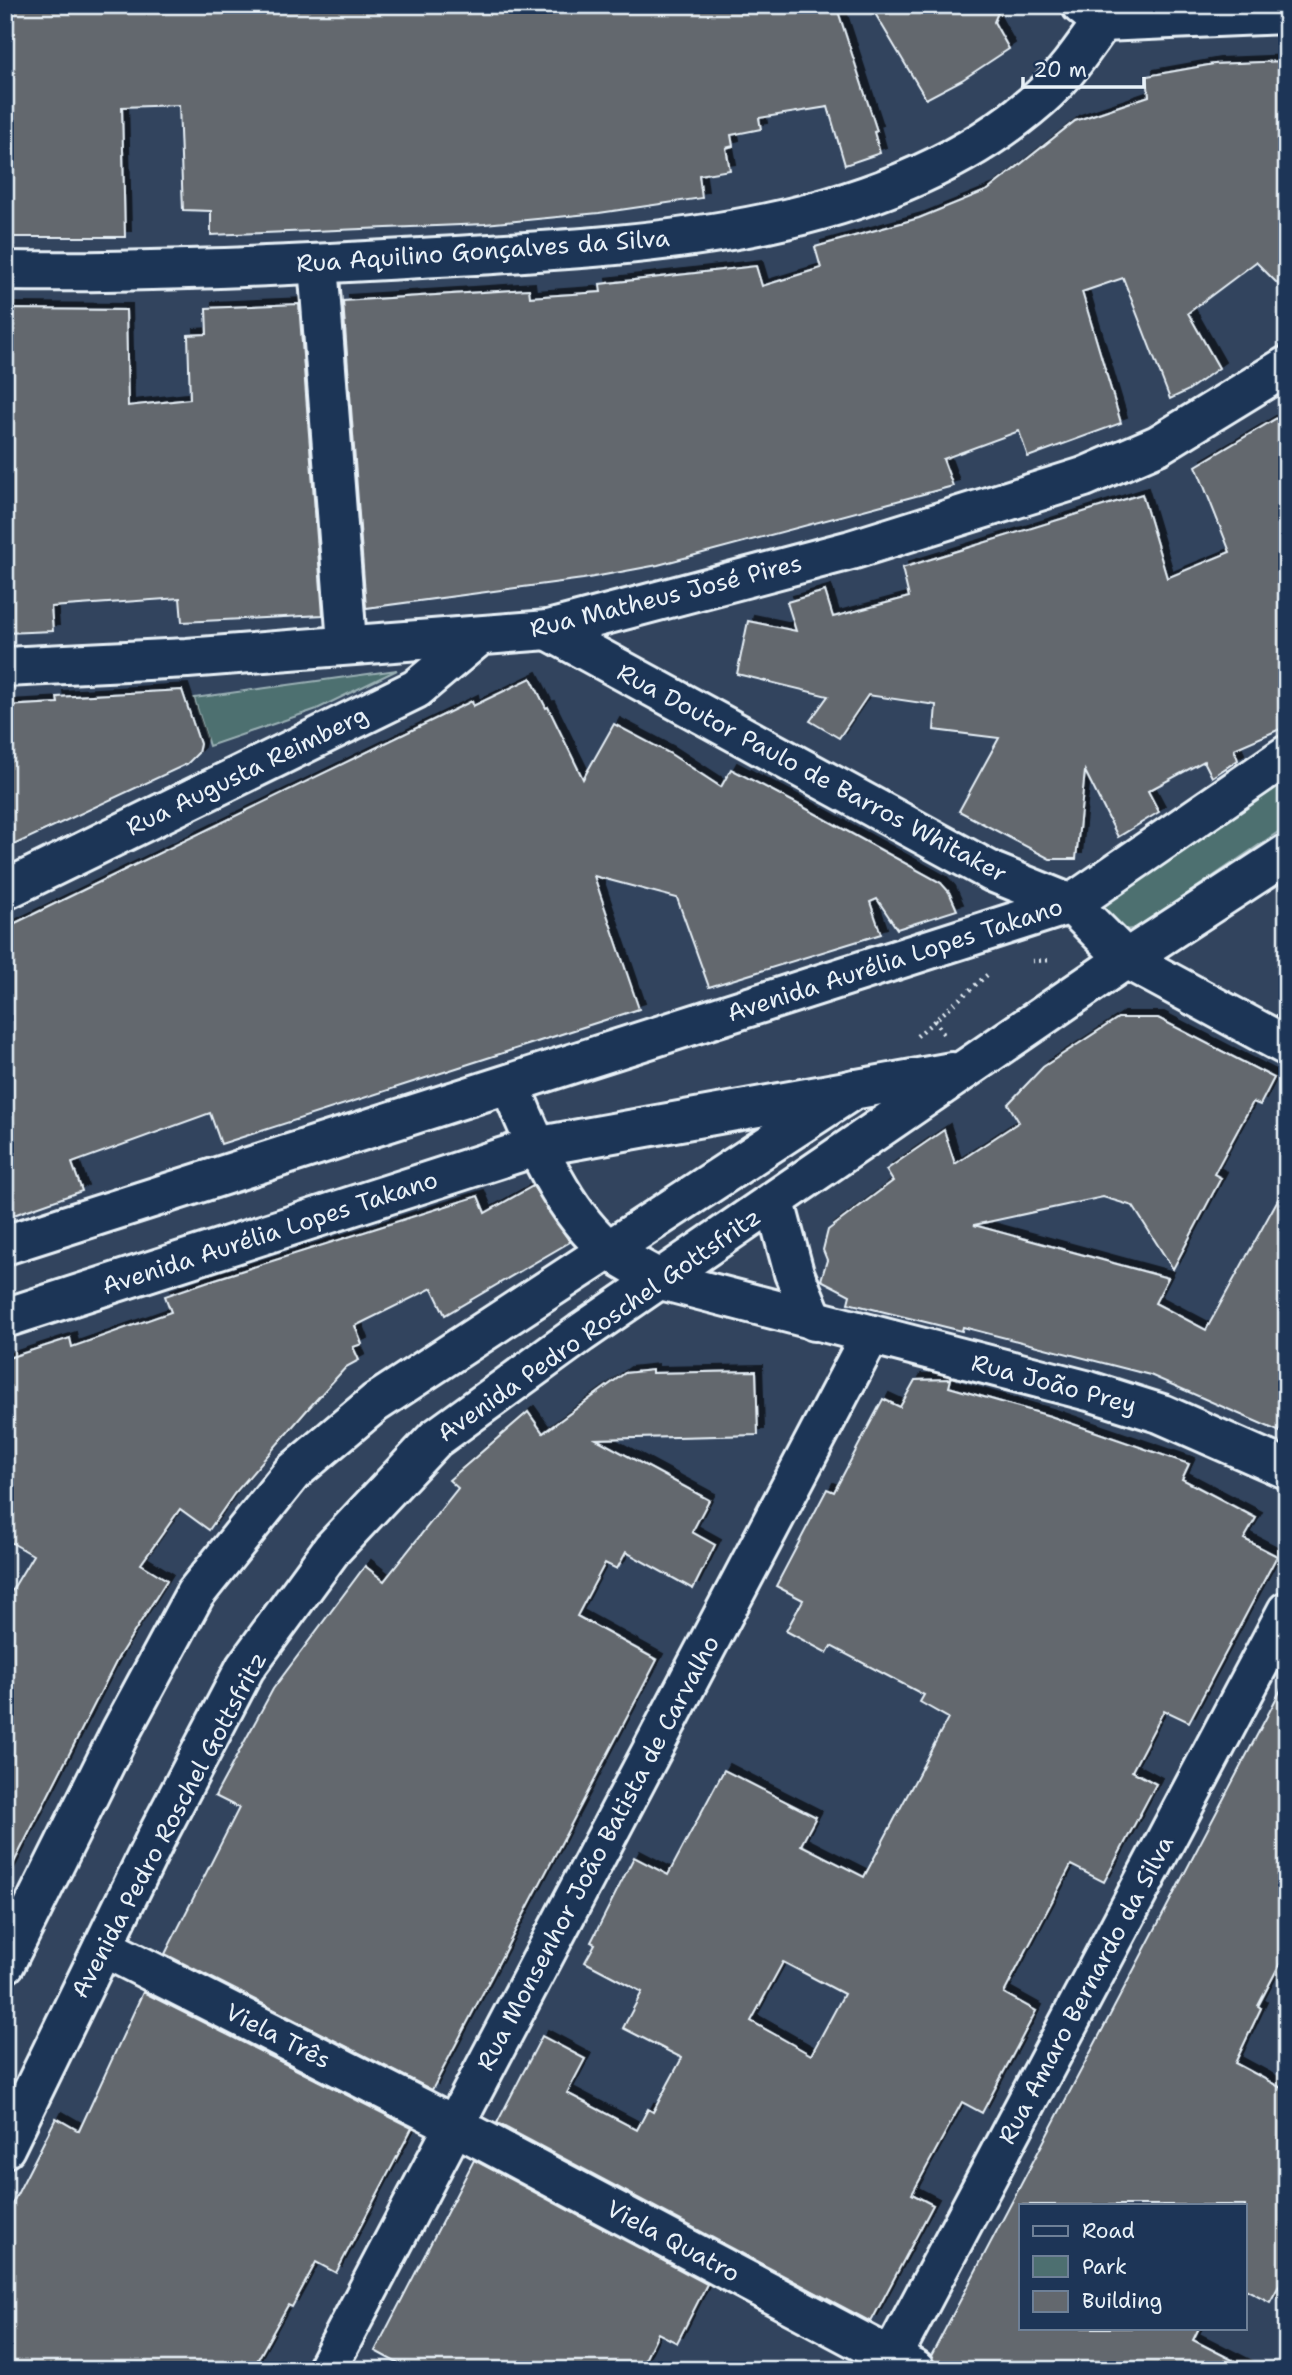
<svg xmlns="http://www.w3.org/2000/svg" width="1292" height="2375" font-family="'Shantell Sans',sans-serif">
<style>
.green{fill:#4d6f70;stroke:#9ab0b4;stroke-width:2}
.building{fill:#63686e;stroke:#e8f1f8;stroke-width:2;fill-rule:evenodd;filter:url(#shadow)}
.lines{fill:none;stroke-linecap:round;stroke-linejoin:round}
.minor-casing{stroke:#e8f1f8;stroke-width:44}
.path{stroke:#e8f1f8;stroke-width:4.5;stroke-dasharray:2 5;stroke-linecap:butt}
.minor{stroke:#1d3557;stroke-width:38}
.labels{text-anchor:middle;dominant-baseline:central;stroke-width:5;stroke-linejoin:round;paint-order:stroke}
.street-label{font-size:24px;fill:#e8f1f8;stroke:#1d3557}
</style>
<defs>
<filter id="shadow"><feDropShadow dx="6" dy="-6" stdDeviation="0" flood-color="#0009"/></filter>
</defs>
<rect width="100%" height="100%" fill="#32445e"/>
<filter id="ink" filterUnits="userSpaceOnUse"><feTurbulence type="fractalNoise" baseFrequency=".0143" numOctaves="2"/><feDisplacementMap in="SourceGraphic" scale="14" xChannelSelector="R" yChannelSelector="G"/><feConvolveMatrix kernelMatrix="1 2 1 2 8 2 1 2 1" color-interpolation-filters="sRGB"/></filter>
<g filter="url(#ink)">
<g class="green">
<path d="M397,670L317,709L209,746L194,698Z"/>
<path d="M1287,774V826L1137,928L1119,931L1102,916V898Z"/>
</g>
<g class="building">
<path d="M5,5H836L877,131L874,132L880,153L845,165L828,107L759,118L761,129L731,135L733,146L726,148L730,170L699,175L702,198L599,213L485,224L211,235V211L183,210L179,105L122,107L125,237H5Z"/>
<path d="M870,5H1001L994,22L1009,49L962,80L926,99Z"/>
<path d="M1287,61V293L1256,262L1188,313L1219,368L1187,391L1170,399L1123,278L1082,292L1121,423L1028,457L1019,431L943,459L953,486L658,565L583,579L366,608L343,301L529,289L530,297L601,292L600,284L756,266L762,286L821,268L815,247L919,218L988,190L1075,121L1149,96L1147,76L1214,64Z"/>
<path d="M299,304L323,615L182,622L180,598L51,607L53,631L5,633V309L126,310L128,406L190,399L188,335L207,334L206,308Z"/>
<path d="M1287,412V726L1234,749L1238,760L1212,777L1204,761L1148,791L1159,812L1118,837L1085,771L1076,859H1050L959,811L999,738L934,730L936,705L868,695L839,738L810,721L828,696L737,674L748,621L796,631L787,602L825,591L833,617L909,597L902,568L1142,494L1167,578L1230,552L1196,466Z"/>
<path d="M531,678L546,708L548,707L583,779L614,724L669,753L721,787L731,769L805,808L941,883L949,892L957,910L897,929L877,899L870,902L881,934L709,987L677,898L594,876L639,1009L221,1144L210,1113L72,1163L82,1191L5,1218V928L472,701L473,706Z"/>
<path d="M182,690L200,744L198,753L187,764L5,849V706L58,703L57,697Z"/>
<path d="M1118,1018H1158L1274,1078L1260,1105L1253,1102L1214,1174L1221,1178L1173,1269L1133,1206L1103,1197L974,1225L1168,1278L1155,1303L1206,1330L1287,1183V1435L1150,1375L963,1327L962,1331L848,1303L850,1295L821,1280L827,1260L823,1250L828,1230L893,1181L886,1170L944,1130L955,1164L1019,1122L1008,1104L1043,1067Z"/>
<path d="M533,1186L570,1242L445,1315L432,1288L355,1326L362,1344L353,1347L359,1360L346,1367L307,1410L234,1494L209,1530L180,1509L141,1564L167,1580L119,1656L5,1880V1602L33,1555L5,1539V1359L70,1338L72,1347L171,1312L165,1296L209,1281L478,1196L485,1213Z"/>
<path d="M652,1370V1373L756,1371L758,1435L596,1439L709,1500L692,1532L715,1545L693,1589L626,1552L617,1569L605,1563L577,1616L657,1660L432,2090L165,1954L239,1808L215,1796L273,1689L365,1566L384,1581L458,1488L449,1480L528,1412L543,1433L625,1373Z"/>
<path d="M951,1379L949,1387L1050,1416L1189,1464L1182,1479L1256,1518L1244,1539L1277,1556L1189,1722L1164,1710L1132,1771L1156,1784L1104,1882L1071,1865L1004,1993L1036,2011L982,2113L962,2102L912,2194L933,2205L871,2322L497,2123L542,2036L585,2059L567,2093L637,2130L648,2109L653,2112L682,2058L623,2028L642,1992L585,1962L595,1944L591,1942L634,1857L668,1875L724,1770L816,1817L801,1845L864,1877L948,1718L920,1702L924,1695L831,1646L827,1653L786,1631L803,1600L776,1586L827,1489L834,1492L883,1399L900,1407L915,1380ZM783,1962L844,1994L811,2055L751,2021Z"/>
<path d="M1287,1678V1950L1258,2006L1261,2008L1235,2063L1287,2091V2271L1270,2302L1245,2289V2205H1021V2328H1199L1193,2340L1252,2370H937L931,2356Z"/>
<path d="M143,1992L412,2128L336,2273L316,2262L292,2307L288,2305L252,2370H5V2218L56,2118L79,2131Z"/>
<path d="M474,2160L707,2284L677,2343L658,2333L640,2370H410L375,2351Z"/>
</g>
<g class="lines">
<g class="minor-casing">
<g id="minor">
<path d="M1081,5L1102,22L1287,14"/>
<path d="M318,264L347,643"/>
<path d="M5,271C144,273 283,266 421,258C626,246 877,241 1039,99C1064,77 1083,49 1102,22"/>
<path d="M548,630L992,872L1071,904L1126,959L1287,1046"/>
<path d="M5,667L187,658L548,630L851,550L1084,477L1158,445L1287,366"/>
<path d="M5,890L416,689L478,637"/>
<path d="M510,1084C530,1135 565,1217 610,1250C626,1262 644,1270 661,1280L1089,1391L1162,1414L1287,1469"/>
<path d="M775,1202L794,1273L814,1321"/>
<path d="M5,1245L1071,904L1287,755"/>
<path d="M5,1318L535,1147L952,1072"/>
<path d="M103,1947L454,2125L915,2370"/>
<path d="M5,1964L121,1731L195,1594L292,1473L375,1403L854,1089"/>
<path d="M5,2148L156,1838L245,1668L332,1549L435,1439L581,1333L1126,959L1287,854"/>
<path d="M326,2370L870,1336"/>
<path d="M885,2370L1287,1611"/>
</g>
</g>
<g class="path">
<path d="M1032,961L1051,960"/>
<path d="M935,1020L944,1035"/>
<path d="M917,1036L987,975"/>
</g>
<use href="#minor" class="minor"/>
</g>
</g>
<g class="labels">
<g class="street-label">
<text transform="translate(483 251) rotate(-4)">Rua Aquilino Gonçalves da Silva</text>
<text transform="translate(666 596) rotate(-14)">Rua Matheus José Pires</text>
<text transform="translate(247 771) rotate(-26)">Rua Augusta Reimberg</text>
<text transform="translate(812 773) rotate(28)">Rua Doutor Paulo de Barros Whitaker</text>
<text transform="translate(895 960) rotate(-18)">Avenida Aurélia Lopes Takano</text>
<text transform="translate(270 1233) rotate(-18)">Avenida Aurélia Lopes Takano</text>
<text transform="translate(599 1325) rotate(-35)">Avenida Pedro Roschel Gottsfritz</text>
<text transform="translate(1054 1384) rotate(15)">Rua João Prey</text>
<text transform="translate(169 1825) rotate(-62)">Avenida Pedro Roschel Gottsfritz</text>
<text transform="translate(598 1853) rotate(-62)">Rua Monsenhor João Batista de Carvalho</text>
<text transform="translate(1086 1990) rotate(-62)">Rua Amaro Bernardo da Silva</text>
<text transform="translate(278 2036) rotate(27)">Viela Três</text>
<text transform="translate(673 2241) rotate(28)">Viela Quatro</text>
</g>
</g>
<rect width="1292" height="2375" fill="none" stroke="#1d3557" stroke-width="28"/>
<rect x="14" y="14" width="1264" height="2347" fill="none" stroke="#e8f1f8" stroke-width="2.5" filter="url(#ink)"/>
<rect x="1019" y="2204" width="228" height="126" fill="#1d3557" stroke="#6e8097" stroke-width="2"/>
<rect x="1033" y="2226" width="35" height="10" fill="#1d3557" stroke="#6e8097" stroke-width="2"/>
<text x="1082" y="2238" font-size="21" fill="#e8f1f8">Road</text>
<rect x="1033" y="2256" width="35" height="21" fill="#4d6f70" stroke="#6e8097" stroke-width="2"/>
<text x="1082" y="2274" font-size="21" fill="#e8f1f8">Park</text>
<rect x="1033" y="2291" width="35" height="21" fill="#63686e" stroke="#6e8097" stroke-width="2"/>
<text x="1082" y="2308" font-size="21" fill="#e8f1f8">Building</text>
<path d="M1023 77v10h121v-10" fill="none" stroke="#e8f1f8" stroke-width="3.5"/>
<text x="1033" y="77" font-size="21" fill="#e8f1f8" stroke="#1d3557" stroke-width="5" paint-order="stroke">20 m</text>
</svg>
